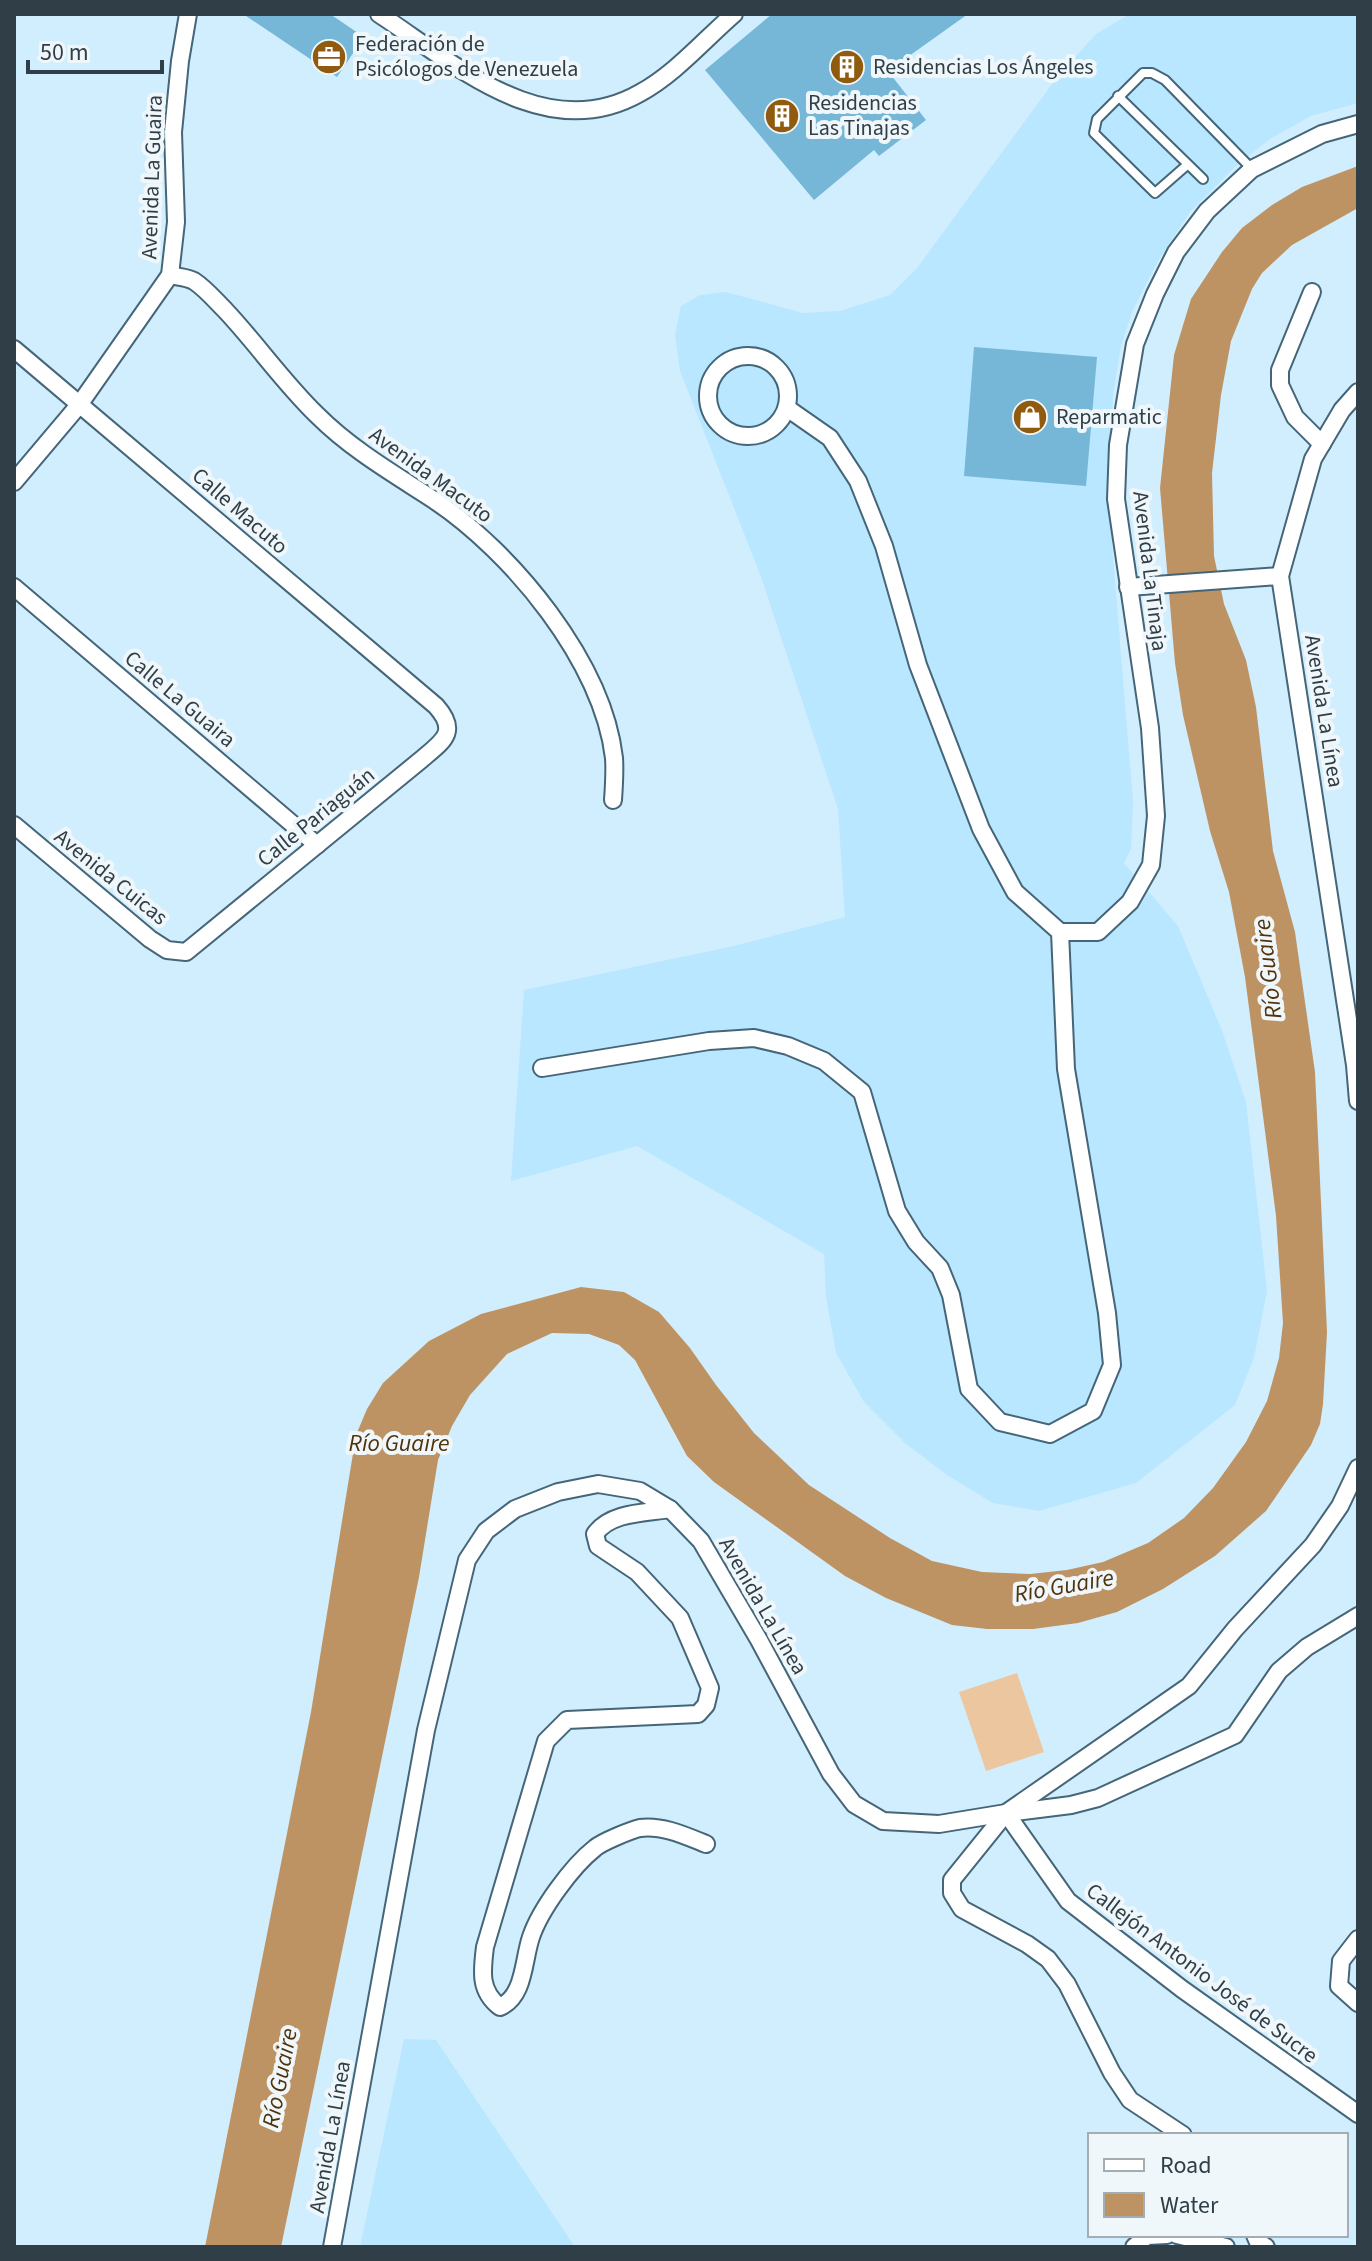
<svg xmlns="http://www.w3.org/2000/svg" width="1372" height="2261" font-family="'Source Sans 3',sans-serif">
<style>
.built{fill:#b9e7ff}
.green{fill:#ecc69e}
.water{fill:#be9364}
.building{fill:#76b7d8}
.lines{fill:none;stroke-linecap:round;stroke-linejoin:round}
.service-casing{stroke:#456678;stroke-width:12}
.minor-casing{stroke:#456678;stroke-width:20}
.service{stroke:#fff;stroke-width:8}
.minor{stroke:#fff;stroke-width:16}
.labels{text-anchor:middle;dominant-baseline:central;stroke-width:8;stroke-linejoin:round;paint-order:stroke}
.poi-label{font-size:22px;fill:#303f47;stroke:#f0f7fb;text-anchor:start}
.street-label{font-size:22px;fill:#303f47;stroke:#f0f7fb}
.water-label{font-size:24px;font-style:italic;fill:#50320b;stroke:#f0f7fb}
</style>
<rect width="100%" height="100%" fill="#d1eefe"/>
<g class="built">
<path d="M1130,14H1358V103L1311,116L1270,139L1235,167L1190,212L1158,261L1133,310L1121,346L1113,395L1110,462L1112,544L1133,802L1131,849L1124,863L1178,926L1221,1028L1246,1102L1267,1291L1254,1358L1235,1405L1136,1483L1039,1511L993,1503L947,1475L905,1443L864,1402L836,1353L826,1297L824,1254L637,1146L511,1181L524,990L734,946L845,917L838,809L760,574L680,371L675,334L681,306L700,295L726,292L803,313L840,311L890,295L917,268L1058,76L1096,34Z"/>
<path d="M404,2039L436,2040L575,2247H360Z"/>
</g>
<path class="green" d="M1017,1673L1044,1752L986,1771L959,1692Z"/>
<path class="water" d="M1358,166V208L1292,245L1262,273L1252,289L1231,341L1221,395L1212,473L1214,556L1224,604L1246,660L1256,707L1273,851L1295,932L1315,1072L1327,1332L1323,1404L1320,1424L1311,1445L1266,1511L1215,1556L1163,1589L1117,1612L1078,1623L1033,1629H987L952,1625L886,1598L845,1576L714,1482L687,1456L635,1360L619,1345L589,1334L552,1333L507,1354L470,1395L452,1426L438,1460L419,1577L281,2247H205L311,1712L356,1435L367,1409L383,1383L429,1341L481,1314L581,1287L624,1292L659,1312L690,1348L716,1385L754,1433L809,1485L890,1538L932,1561L982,1572L1030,1574L1067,1570L1103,1562L1148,1543L1184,1518L1213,1488L1246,1442L1267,1401L1279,1358L1283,1323L1276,1216L1245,977L1229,892L1210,831L1183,715L1175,663L1160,488L1174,355L1191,299L1222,252L1242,228L1272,205L1302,187Z"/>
<g class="building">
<path d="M243,14H330L364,37L337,77Z"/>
<path d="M772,14H968L888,71L926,120L879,156L874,150L814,200L705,70Z"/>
<path d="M974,347L1097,357L1086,486L964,476Z"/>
</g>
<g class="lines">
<g class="service-casing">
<g id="service">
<path d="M1118,96L1203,179"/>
<path d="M1187,165L1155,193L1094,133L1097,119L1143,73H1152L1165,80L1252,169"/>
</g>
</g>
<g class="minor-casing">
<g id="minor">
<path d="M379,14C454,63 545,147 640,93C675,74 704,40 734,14"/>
<path d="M170,275C178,277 187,277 194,281C206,289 215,300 225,310C257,344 283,382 317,415C352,450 394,474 434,500C512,552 603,662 614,758C615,772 614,786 613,800"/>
<path d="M1312,292L1280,370V385L1295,417L1322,444"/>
<path d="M14,349L436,706C459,732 443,741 422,759L186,952L167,950L150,939L14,825"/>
<circle cx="748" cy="396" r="40"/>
<path d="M1358,392L1342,410L1313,459L1280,576L1355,1065L1358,1101"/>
<path d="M14,482L79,405L170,275L176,222L173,132L180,61L188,14"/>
<path d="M14,587L317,845"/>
<path d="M1128,587L1280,576"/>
<path d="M1060,932H1098L1130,902L1151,865L1156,816L1150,728L1116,499L1118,445L1135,344L1155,294L1176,252L1207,211L1252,169L1322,134L1358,124"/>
<path d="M542,1068L709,1041L754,1038L788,1046L824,1061L862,1092L897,1211L916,1242L940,1268L951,1295L969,1389L1000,1422L1050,1434L1093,1411L1112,1365L1107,1313L1066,1069L1060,932L1015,892L981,829L918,665L884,546L858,481L830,438L787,408"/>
<path d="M670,1509C645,1513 610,1512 595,1534L598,1546L637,1572L680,1618L710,1688L706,1705L698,1714L567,1720L546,1741L485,1947C482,1971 479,1991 500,2007C525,1996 523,1960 531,1937C540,1910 572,1866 595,1848C602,1842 631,1830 640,1828C663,1825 686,1836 706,1844"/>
<path d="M1006,1813L1068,1901L1182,1989L1358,2114"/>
<path d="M1006,1813L952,1880V1893L962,1909L1027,1944L1048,1959L1067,1984L1112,2073L1130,2100L1183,2135"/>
<path d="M1008,1813L1071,1805L1098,1798L1235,1735L1279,1671L1307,1647L1358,1616"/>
<path d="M1358,1939L1341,1961L1339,1986L1358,2003"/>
<path d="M1177,2235L1226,2247"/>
<path d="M1255,2235L1258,2242L1266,2247"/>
<path d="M332,2247L426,1730L467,1560L486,1531L515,1509L558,1492L598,1484L640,1491L670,1509L701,1541L759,1640L831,1774L854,1804L883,1821L939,1824L1006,1813L1189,1686L1235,1629L1313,1545L1340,1506L1358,1468"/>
<path d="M1134,2247L1147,2236L1167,2235"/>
</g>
</g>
<use href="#service" class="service"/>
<use href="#minor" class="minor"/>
</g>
<defs>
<g id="office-disc" transform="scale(1.8)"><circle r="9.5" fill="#905b0e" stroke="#f0f7fb"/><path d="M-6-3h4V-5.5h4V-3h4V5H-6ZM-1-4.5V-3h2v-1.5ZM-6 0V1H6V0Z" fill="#fff"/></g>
<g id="building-disc" transform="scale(1.8)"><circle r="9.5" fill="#905b0e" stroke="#f0f7fb"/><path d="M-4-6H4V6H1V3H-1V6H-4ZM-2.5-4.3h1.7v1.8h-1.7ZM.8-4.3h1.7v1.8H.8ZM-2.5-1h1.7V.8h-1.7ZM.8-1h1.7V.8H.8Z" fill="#fff"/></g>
<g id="shop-disc" transform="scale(1.8)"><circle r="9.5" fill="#905b0e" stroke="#f0f7fb"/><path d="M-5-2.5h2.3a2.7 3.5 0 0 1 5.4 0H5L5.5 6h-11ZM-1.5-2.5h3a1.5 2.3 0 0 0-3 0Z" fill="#fff"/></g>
</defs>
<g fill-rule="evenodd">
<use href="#office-disc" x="329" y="57"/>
<use href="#building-disc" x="847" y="67"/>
<use href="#building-disc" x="782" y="116"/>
<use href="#shop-disc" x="1030" y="417"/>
</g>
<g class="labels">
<g class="poi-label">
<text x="355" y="44">Federación de<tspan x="355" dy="25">Psicólogos de Venezuela</tspan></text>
<text x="873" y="67">Residencias Los Ángeles</text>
<text x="808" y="103">Residencias<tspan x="808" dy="25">Las Tinajas</tspan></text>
<text x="1056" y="417">Reparmatic</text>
</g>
<g class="street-label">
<text transform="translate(152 177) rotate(-88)">Avenida La Guaira</text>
<text transform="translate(431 475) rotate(36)">Avenida Macuto</text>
<text transform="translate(240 511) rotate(41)">Calle Macuto</text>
<text transform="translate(1150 571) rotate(83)">Avenida La Tinaja</text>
<text transform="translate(180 699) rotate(40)">Calle La Guaira</text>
<text transform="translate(1324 711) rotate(81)">Avenida La Línea</text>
<text transform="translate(316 817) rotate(-39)">Calle Pariaguán</text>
<text transform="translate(111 877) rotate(39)">Avenida Cuicas</text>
<text transform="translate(763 1606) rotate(60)">Avenida La Línea</text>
<text transform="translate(1202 1973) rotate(37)">Callejón Antonio José de Sucre</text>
<text transform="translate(330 2137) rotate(-80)">Avenida La Línea</text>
</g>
<g class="water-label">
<text transform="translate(1268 969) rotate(-97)">Río Guaire</text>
<text x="399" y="1443">Río Guaire</text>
<text transform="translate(1064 1586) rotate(-10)">Río Guaire</text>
<text transform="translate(280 2078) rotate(-79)">Río Guaire</text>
</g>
</g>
<rect width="1372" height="2261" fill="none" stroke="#303f47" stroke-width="32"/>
<rect x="1088" y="2133" width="260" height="104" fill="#f0f7fb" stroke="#a3adb3" stroke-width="2"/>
<rect x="1104" y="2159" width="40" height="12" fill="#ffffff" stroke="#a3adb3" stroke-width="2"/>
<text x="1160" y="2173" font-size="24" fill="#303f47">Road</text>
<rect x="1104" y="2193" width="40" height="24" fill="#be9364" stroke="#a3adb3" stroke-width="2"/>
<text x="1160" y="2213" font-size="24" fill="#303f47">Water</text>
<path d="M28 60v12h134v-12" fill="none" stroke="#303f47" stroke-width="4"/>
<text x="40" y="60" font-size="24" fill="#303f47" stroke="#f0f7fb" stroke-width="6" paint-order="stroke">50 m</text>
</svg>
